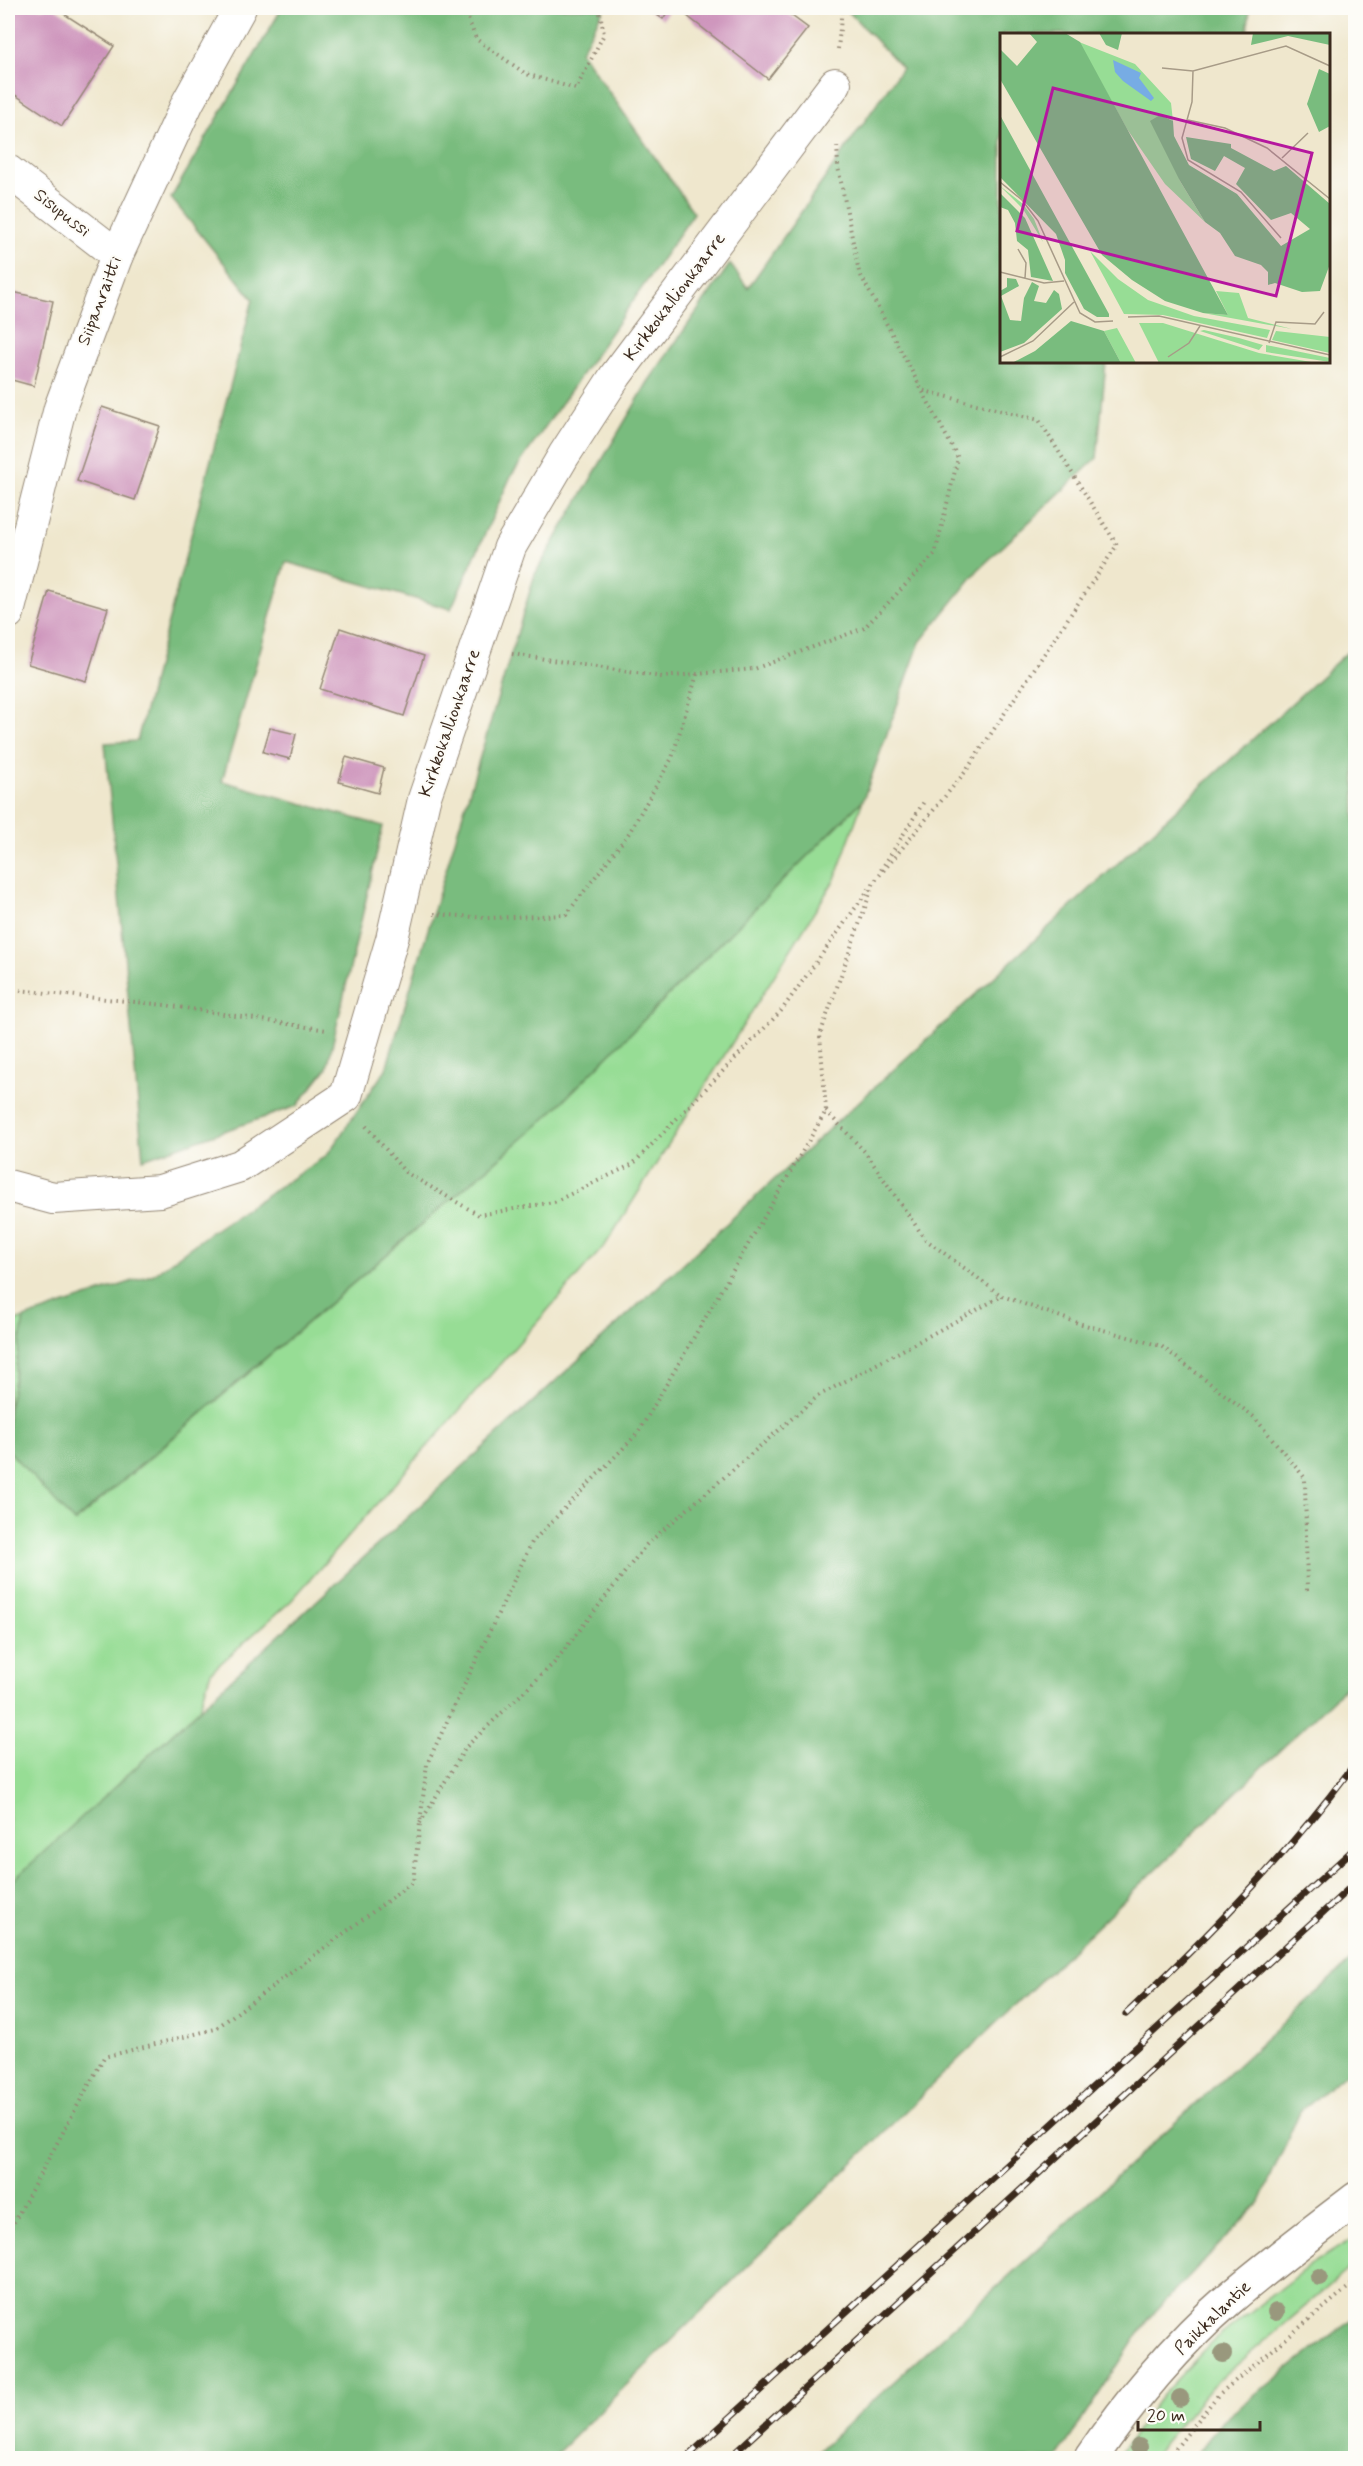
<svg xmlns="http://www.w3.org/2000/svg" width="1363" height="2466" font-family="Mynerve,sans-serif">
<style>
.green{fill:#97dd95;stroke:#69845a;stroke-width:1.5}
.forest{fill:#79bc7e;stroke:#5a734e;stroke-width:1.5}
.building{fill:#cc91ba}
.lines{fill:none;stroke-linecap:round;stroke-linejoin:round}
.minor-casing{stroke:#958876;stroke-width:34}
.tertiary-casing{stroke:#958876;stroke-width:36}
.path{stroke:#958876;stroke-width:4;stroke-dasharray:1.5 4.5;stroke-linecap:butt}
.minor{stroke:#fff;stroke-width:32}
.tertiary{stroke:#fff;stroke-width:33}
.rail-casing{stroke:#3b2a1e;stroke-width:7}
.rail{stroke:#fdfcf7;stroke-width:4.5;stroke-dasharray:14;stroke-linecap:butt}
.tree{fill:#99987d}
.labels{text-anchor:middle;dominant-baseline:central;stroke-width:4.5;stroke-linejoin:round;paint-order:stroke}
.street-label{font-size:18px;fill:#3b2a1e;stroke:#fdfcf7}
.inset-road{fill:none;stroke:#a79b87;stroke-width:1.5}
.view{fill:#b5179e;fill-opacity:0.15;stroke:#b5179e;stroke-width:3}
.inset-edge{fill:none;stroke:#3b2a1e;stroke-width:3}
</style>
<rect width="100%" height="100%" fill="#fdfcf7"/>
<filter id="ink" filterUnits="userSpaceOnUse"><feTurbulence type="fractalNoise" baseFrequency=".0167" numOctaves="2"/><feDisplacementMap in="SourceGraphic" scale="12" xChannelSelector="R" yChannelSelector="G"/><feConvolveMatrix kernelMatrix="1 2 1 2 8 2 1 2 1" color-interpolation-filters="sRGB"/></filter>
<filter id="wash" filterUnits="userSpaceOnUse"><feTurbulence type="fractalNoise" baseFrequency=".008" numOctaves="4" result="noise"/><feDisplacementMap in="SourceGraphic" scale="24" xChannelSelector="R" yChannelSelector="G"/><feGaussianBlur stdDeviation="1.35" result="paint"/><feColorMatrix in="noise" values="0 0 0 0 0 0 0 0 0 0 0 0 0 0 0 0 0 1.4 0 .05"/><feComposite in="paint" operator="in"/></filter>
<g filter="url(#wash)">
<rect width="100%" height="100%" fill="#efe7cd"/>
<g class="green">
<path d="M863,800L835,879L606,1244L291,1601L211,1672L199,1709L8,1886V1450L75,1522L545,1119Z"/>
<path d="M24,1318L8,1414V1324Z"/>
<path d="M1355,2237V2264L1212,2386L1151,2458H1117L1161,2396L1213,2341L1310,2265Z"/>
</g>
<g class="forest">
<path d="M282,8H604L581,52L694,213L511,476L451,609L286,562L222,781L383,826L327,1068L297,1106L143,1159L105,743L137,741L253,299L171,198Z"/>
<path d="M845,8H1250L1247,34H1002V362H1106L1097,458L978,570L920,642L863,800L545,1119L74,1522L8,1450V1414L24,1318L154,1274L211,1232L327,1155L386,1069L535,574L648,382L730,264L748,288L902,68Z"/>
<path d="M1355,645V1678L938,2079L552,2458H8V1885Z"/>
<path d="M1355,1957V2066L1300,2111L1260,2202L1148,2319L1057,2458H811Z"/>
<path d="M1355,2317V2458H1194L1222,2421Z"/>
</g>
<g id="blocks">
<g class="building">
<path d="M8,8H55L114,46L62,126L8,90Z"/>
<path d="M646,8H670L663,19Z"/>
<path d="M691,8H781L808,28L768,79L686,15Z"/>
<path d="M8,291L53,301L34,386L8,379Z"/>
<path d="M102,407L160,426L135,500L77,481Z"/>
<path d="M49,591L108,608L86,681L28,664Z"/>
<path d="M340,628L424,656L404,716L320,689Z"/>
<path d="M270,728L296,734L290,759L263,752Z"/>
<path d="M346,757L384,768L378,793L339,782Z"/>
</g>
</g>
</g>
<g filter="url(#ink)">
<use href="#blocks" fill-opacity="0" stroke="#958876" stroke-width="1.5"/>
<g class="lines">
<g class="minor-casing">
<g id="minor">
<path d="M8,171L117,255"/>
<path d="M8,613L60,408L117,255L188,102L240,8"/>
<path d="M8,1186L53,1198L160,1191L240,1166L346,1096L392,939L424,799L510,547L564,455L616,375L835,84"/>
</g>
</g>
<g class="tertiary-casing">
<path id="tertiary" d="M1091,2458C1128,2403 1179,2342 1229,2299C1270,2264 1313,2232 1356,2199"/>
</g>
<g class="path">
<path d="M464,8L476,39L526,74L576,89L604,34L599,8"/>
<path d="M838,49L842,8"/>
<path d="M512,654L662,677L754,669L864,628L935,554L958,458L859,272L838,167L837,143"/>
<path d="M881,870L925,800"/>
<path d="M434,914L487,918L566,915L629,833L672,758L697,674"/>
<path d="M8,989L165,1005L327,1030"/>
<path d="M826,1111L865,1152L925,1239L1002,1296L1078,1323L1161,1346L1254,1417L1305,1478L1307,1593"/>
<path d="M366,1126L405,1172L479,1215L554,1202L633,1164L781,1011L869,889"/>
<path d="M420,1823L466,1747L554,1663L646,1545L818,1396L1002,1296"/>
<path d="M8,2233L104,2057L215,2029L413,1882L427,1764L532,1542L638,1433L826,1111L820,1035L874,882L966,771L1117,545L1039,420L921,390"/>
<path d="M1168,2458L1218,2395L1356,2281"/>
</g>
<use href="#minor" class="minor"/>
<use href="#tertiary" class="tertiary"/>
<g class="rail-casing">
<g id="rail">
<path d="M1126,2014C1209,1935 1288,1855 1356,1762"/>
<path d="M686,2458L1356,1847"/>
<path d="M729,2458L1356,1882"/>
</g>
</g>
<use href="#rail" class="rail"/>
</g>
<g class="tree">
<circle cx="1319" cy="2277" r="9"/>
<circle cx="1276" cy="2312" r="9"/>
<circle cx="1223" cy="2354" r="9"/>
<circle cx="1180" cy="2398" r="9"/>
<circle cx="1139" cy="2447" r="9"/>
</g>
</g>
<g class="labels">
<g class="street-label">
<text transform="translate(62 213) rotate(38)">Sisupussi</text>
<text transform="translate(675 297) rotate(-53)">Kirkkokallionkaarre</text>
<text transform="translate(100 301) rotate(-69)">Siipanraitti</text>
<text transform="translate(450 723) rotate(-71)">Kirkkokallionkaarre</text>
<text transform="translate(1213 2318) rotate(-44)">Paikkalantie</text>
</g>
</g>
<g transform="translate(1000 33)">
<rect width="330" height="330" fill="#efe7cd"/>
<path d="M79,9L135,31L171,70L173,88L160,82L180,148L205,189L165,151L127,96ZM0,153L23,171L34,186L43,209L23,176ZM90,218L118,246L148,267L194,283L270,297L267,305L163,282L124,281ZM216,258L239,260L248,285L292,296L203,280L228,282ZM139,290H163L259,320L317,330H159ZM117,295L136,330H121L104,298ZM204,297L239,305L263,312L259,317L200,298ZM276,298L330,304V320L272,307ZM266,312L330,325V329L266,319Z" fill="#97dd95"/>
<path d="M29,0H65L80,9L228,282L203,280L165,268L132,247L102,222L0,46V16L17,33L37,9ZM99,0H122L118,17L106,12ZM253,0H330V12L288,3L251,12ZM319,36L330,41V93L319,99L307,71ZM0,82L109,281V284H97L84,276L65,240V227L56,201L0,144ZM160,82L173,88L174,103L189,132L237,161L281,213L310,196L291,180L271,187L236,151L245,135L224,123L215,138L191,126L186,104L231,111V115L274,138L286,133L330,171V231L320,258L302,259L275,250L268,252V239L261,232L235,223L220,200L205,189L180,148L150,88ZM0,160L25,185L53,248L31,244L28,217L17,208L15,190L8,177L0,174ZM7,245L16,246L19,253L1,263L10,287L21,288L24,265L32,249L39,253L34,268L46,270L54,257L59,261L62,276L24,310L0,319V258L7,254ZM71,288L104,298L121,330H12L35,318Z" fill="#79bc7e"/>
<path d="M113,27L141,40L139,45L154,65L151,68L123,48L115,39Z" fill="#77ace4"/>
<path class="inset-road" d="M162,35L193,38L286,13L330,33M193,38L192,69L182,105L188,127L241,159L281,205M188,87L225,95L267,115L330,166M282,125L308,100M0,149L22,167L38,188L80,280L95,289L113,288M18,216L26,230L25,245M0,239L44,250L64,248M128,284L159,283L330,322M269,310L276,289L315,291L324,279M0,324L33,308L74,269M168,324L189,310L200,293"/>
<path class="view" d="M53,55L312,120L276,263L17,198Z"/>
<rect width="330" height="330" class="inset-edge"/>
</g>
<rect width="1363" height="2466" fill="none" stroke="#fdfcf7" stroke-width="30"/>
<path d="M1138 2421v9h122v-9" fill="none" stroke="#3b2a1e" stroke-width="3"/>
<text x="1147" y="2421" font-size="18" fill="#3b2a1e" stroke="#fdfcf7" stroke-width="4.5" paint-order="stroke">20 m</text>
</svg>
